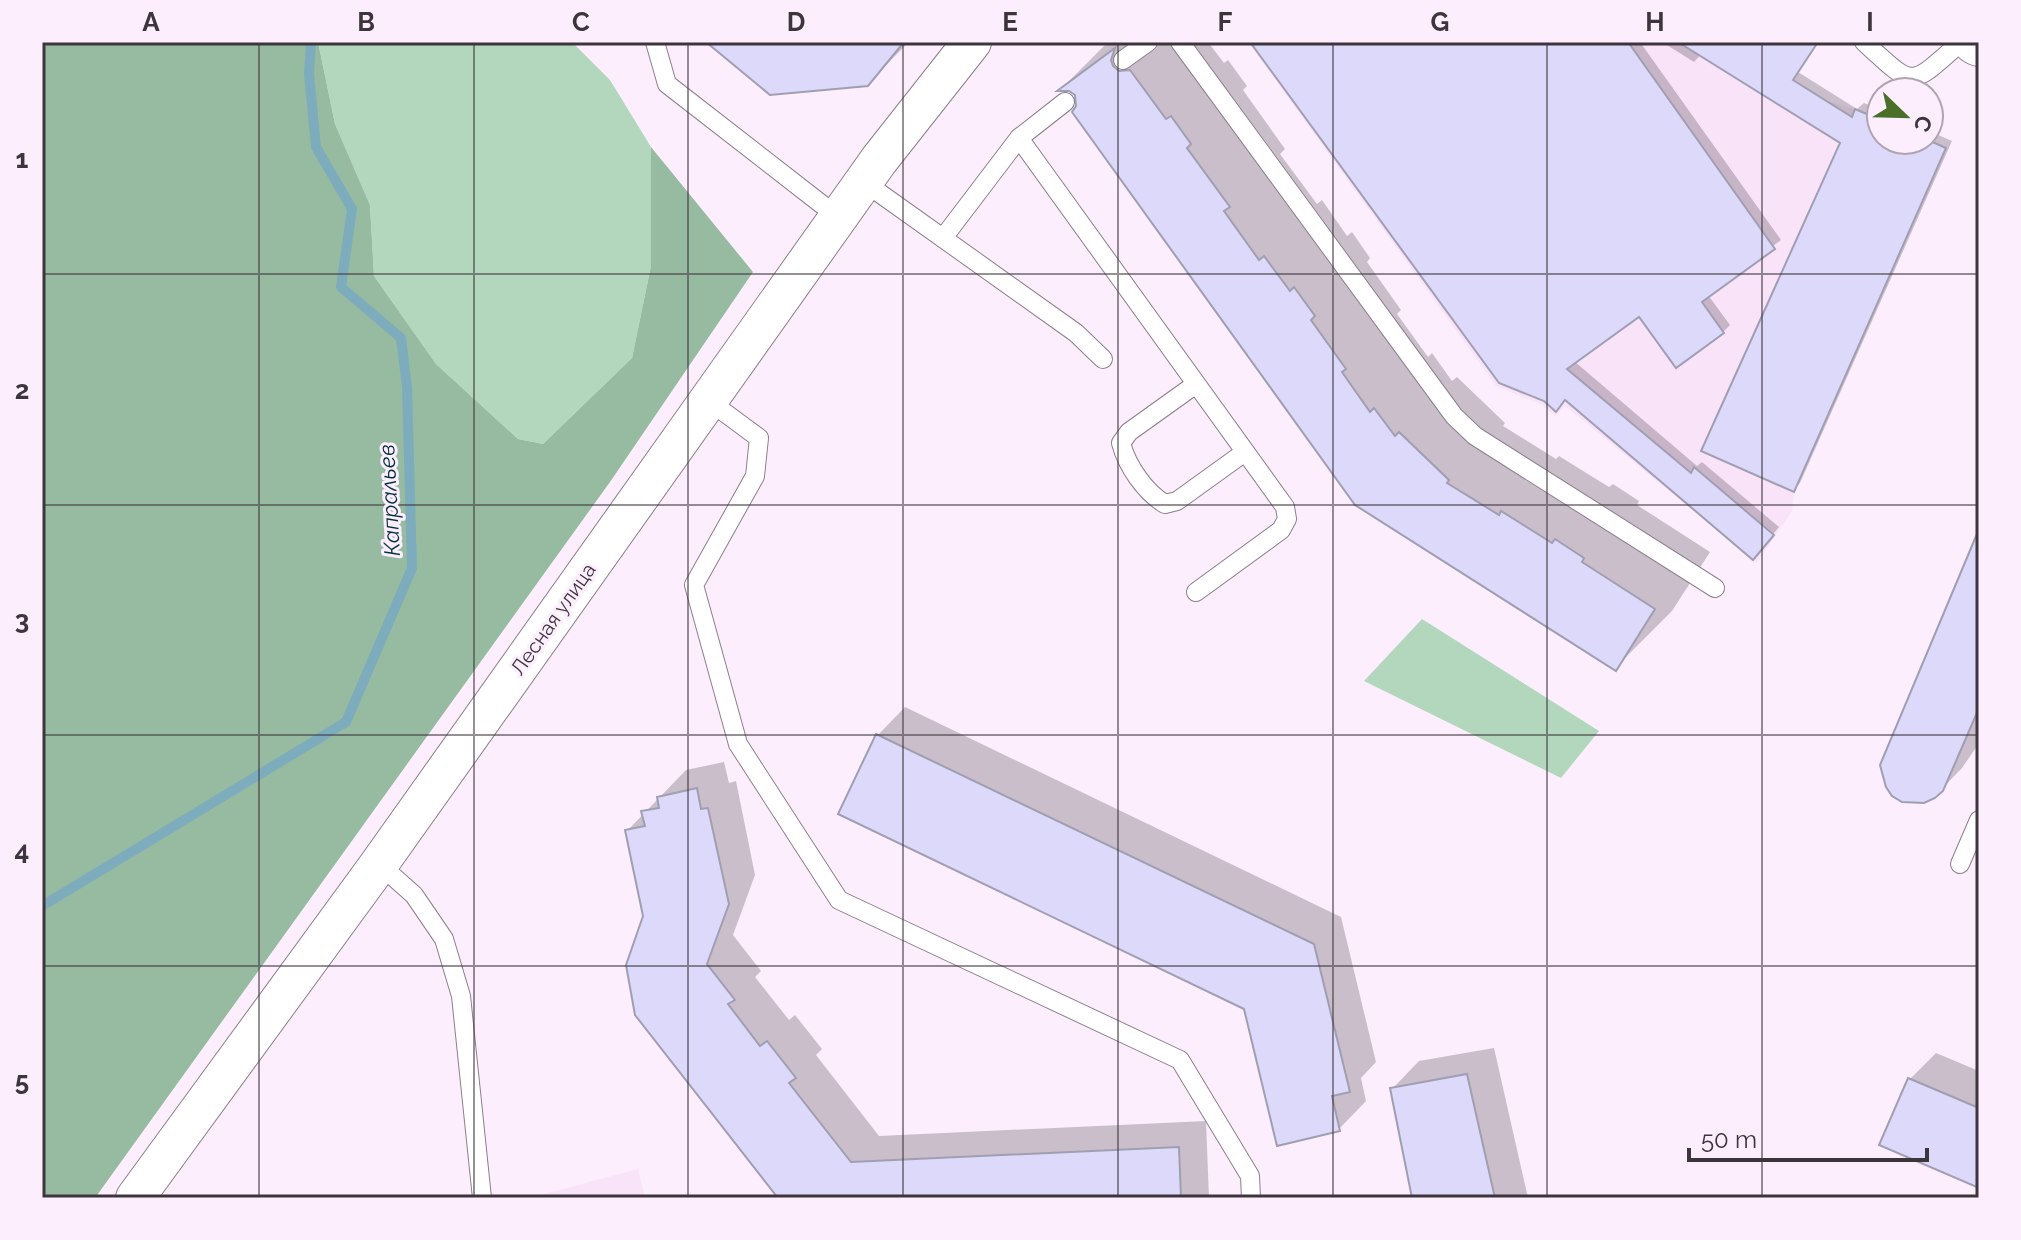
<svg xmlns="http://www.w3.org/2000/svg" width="2021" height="1240" font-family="Raleway,sans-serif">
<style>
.built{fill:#f9e3f9}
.green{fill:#b2d7bc}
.forest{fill:#97bba0}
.shadow{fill:#0003}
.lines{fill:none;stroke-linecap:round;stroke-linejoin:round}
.stream{stroke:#7dadbc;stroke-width:10}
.building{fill:#ddd9fa;stroke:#a09eb1;stroke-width:2}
.lane-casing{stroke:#8d7e8d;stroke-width:20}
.street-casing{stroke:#8d7e8d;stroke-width:40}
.secondary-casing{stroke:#8d7e8d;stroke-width:46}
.lane{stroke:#fff;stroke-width:18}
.street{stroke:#fff;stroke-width:38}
.secondary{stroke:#fff;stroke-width:44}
.grid{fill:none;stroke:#3c353c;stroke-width:2;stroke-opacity:0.55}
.labels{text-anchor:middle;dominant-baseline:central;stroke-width:6;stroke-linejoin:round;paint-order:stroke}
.street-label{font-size:20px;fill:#3c353c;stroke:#fdeefe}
.water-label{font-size:22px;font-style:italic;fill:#02313d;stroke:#fdeefe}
.neatline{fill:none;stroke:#3c353c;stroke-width:3}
.grid-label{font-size:26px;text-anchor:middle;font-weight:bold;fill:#3c353c}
</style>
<rect width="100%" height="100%" fill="#fdeefe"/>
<g class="built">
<path d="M1248,42H1732L1827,101L1855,109L1881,120V140H1928L1946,148L1794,492L1792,511L1757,563L1565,406L1555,416L1542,405L1496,386Z"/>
<path d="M638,1169L645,1198H529Z"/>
</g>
<g class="green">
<path d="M318,42H572L610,80L651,147V266L632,358L543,444L518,439L436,364L374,276L370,205L335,124Z"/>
<path d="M1422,619L1599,731L1561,778L1364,681Z"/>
</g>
<path class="forest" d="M42,42H318L335,124L370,205L374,276L436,364L518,439L543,444L632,358L651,266V147L753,272L610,482L95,1198H42Z"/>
<g class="shadow">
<path d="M728,42H909L867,84Z"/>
<path d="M1108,42H1208L1224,63L1228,60L1247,86L1243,90L1285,149L1280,154L1317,204L1322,200L1347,236L1352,232L1370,258L1367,262L1401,310L1397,314L1428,357L1432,353L1452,381L1457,377L1505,423L1503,426L1556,459L1559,456L1609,487L1613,484L1639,501L1637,505L1710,552L1672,611L1615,668L1356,503L1078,106L1077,94L1069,89H1061Z"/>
<path d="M1253,42H1640L1781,240L1708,295L1730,325L1723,332L1640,314L1574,361L1697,466L1702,462L1779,527L1760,550L1566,398Z"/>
<path d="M1662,42H1818L1798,72L1857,109L1864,103L1881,110V140H1929V131L1952,141L1800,483L1793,490L1842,143L1701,54L1694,62Z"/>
<path d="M1979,534V743L1962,768L1934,797Z"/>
<path d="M905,707L1341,917L1376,1062L1361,1078L1366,1101L1339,1129L1245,1008L840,813L878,735Z"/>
<path d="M724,762L729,783L736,781L755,875L733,935L761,971L755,977L789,1020L795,1015L822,1049L816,1055L879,1136L1206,1121L1209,1198H781L645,917L627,831L686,770Z"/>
<path d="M1494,1048L1528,1198H1414L1392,1089L1419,1061Z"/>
<path d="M1936,1053L1979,1071V1185L1882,1144L1910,1079Z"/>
</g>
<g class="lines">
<path class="stream" d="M42,906L346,722L412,568L407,387L401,338L341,287L352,209L316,147L309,74L311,42"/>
</g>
<g class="building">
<path d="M706,42H904L868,86L770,95Z"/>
<path d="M1250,42H1628L1775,249L1702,302L1724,333L1676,368L1639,317L1567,369L1691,473L1694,467L1774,535L1753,560L1565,400L1556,412L1544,401L1499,383Z"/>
<path d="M1678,42H1818L1793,80L1852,117L1855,109L1881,120V140H1928L1946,148L1794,492L1701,451L1840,143Z"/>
<path d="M1115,48L1111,60L1113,66L1119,71L1130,70L1166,119L1171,116L1191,144L1187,148L1230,207L1224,211L1259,260L1264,256L1290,291L1294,287L1315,316L1311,320L1346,369L1342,372L1370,412L1374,408L1395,436L1399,432L1449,480L1447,483L1499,515L1501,511L1552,543L1555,539L1584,558L1582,562L1655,609L1616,671L1355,505L1072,112L1076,106L1075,95L1069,91H1057Z"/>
<path d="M1979,529V708L1943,791L1935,798L1924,803L1902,802L1892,796L1886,787L1880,765Z"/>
<path d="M876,734L1314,944L1350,1092L1332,1096L1340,1131L1277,1146L1244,1009L838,814Z"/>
<path d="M697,788L701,809L708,808L729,904L707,964L735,1000L728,1004L760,1046L767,1041L796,1078L789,1083L851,1162L1179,1147L1181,1198H778L635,1015L626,965L643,916L625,830L645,826L641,811L659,808L657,797Z"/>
<path d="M1467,1074L1495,1198H1412L1390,1088Z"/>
<path d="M1908,1078L1979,1108V1188L1879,1145Z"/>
</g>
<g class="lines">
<g class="lane-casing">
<g id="lane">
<path d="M655,42L667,84L838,217"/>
<path d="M1180,42L1454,416L1475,436L1715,588"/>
<path d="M1864,42C1915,89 1909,88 1961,42"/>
<path d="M1123,60L1148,42"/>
<path d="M1019,138L1285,507L1287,519L1281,530L1196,592"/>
<path d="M864,182L1076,333L1103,359"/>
<path d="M943,238L1019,138L1065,102"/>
<path d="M1196,384L1129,432L1121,443C1127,466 1145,492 1165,504L1177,501L1245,452"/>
<path d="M709,401L759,438L755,476L694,585L738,744L839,900L1180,1060L1250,1176L1251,1198"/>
<path d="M379,864L414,895L444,939L461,996L482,1198"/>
<path d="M1960,864L1979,820"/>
</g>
</g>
<g class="street-casing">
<path id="street" d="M135,1198L379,864L879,160L972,42"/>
</g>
<g class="secondary-casing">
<path id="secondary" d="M1975,42L1979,44"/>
</g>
<use href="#lane" class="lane"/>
<use href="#street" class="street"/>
<use href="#secondary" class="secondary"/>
</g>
<path class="grid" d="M259,42V1198M474,42V1198M688,42V1198M903,42V1198M1118,42V1198M1333,42V1198M1547,42V1198M1762,42V1198M42,274H1979M42,505H1979M42,735H1979M42,966H1979"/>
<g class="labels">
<g class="street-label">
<text transform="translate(553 619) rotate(-55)">Лесная улица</text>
</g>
<g class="water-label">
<text transform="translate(389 500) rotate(-93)">Капральев</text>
</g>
</g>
<rect width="2021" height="1240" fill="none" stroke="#fdeefe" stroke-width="88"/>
<g transform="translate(1905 116) rotate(113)"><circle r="38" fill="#fdeefe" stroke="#b0a4b0" stroke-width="2"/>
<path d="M0-6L14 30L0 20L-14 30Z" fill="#4a6f29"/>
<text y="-12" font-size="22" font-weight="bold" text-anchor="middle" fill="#3c353c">С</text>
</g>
<path d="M1689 1148v12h238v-12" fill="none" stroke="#3c353c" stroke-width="4"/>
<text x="1701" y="1148" font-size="24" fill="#3c353c" stroke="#fdeefe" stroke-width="6" paint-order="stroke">50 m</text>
<rect x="44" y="44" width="1933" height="1152" class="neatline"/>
<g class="grid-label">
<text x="151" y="31">A</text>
<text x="366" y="31">B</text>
<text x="581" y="31">C</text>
<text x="796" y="31">D</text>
<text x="1010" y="31">E</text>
<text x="1225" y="31">F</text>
<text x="1440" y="31">G</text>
<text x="1655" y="31">H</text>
<text x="1870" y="31">I</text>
<text x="22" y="168">1</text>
<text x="22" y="399">2</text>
<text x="22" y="629">3</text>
<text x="22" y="860">4</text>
<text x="22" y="1090">5</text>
</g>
</svg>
